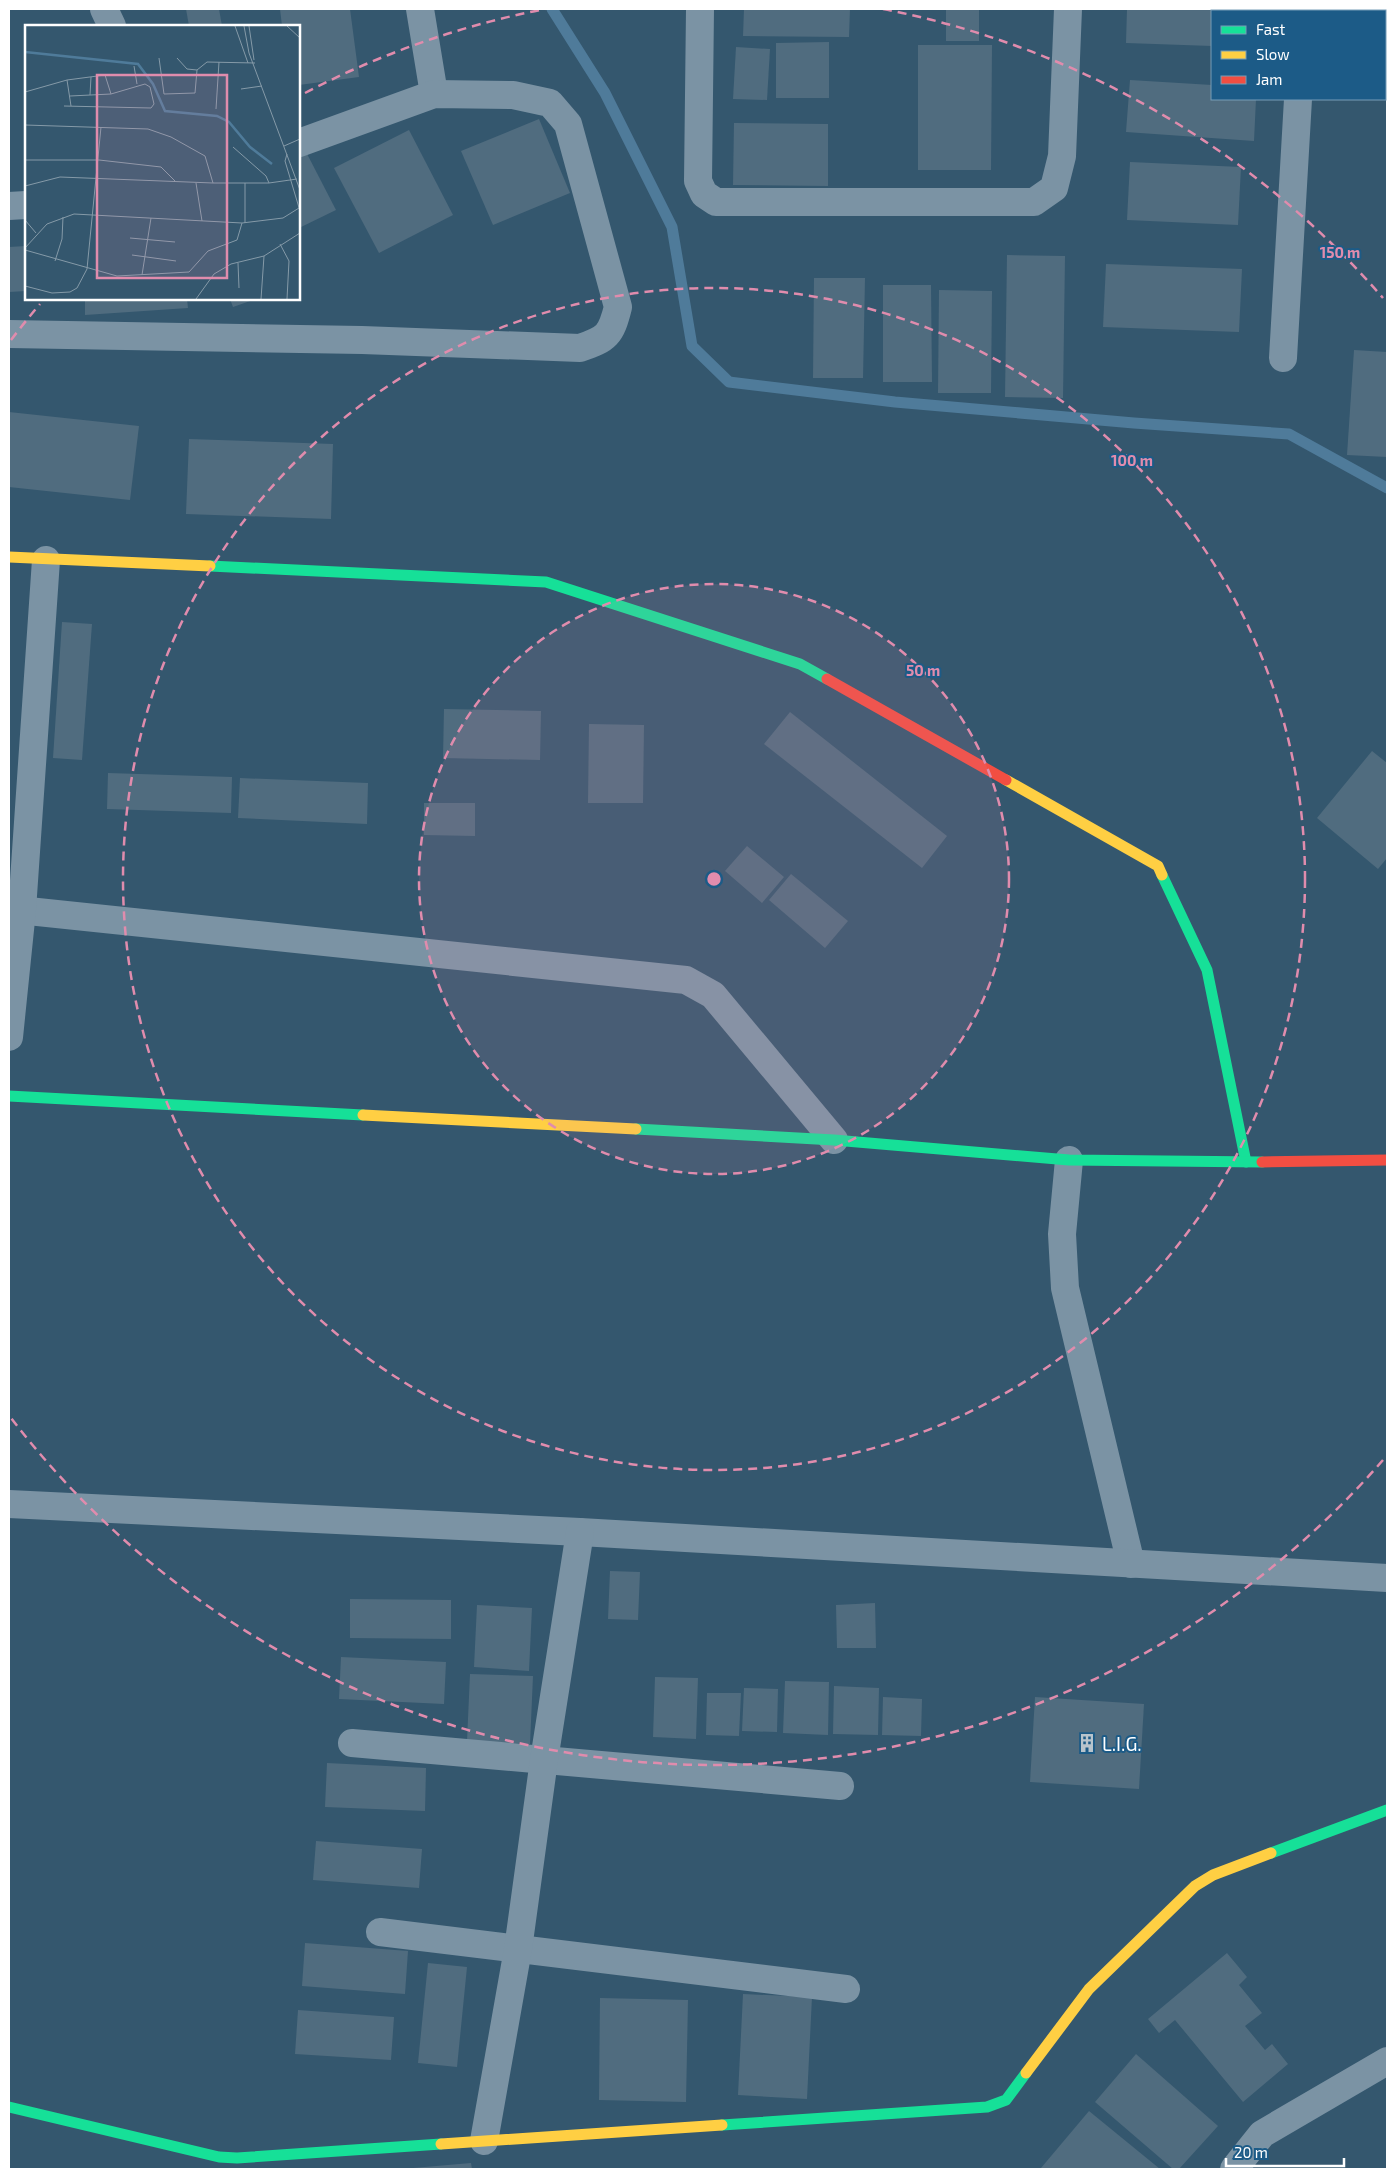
<svg xmlns="http://www.w3.org/2000/svg" width="1396" height="2178" font-family="'Exo 2',sans-serif">
<style>
.lines{fill:none;stroke-linecap:round;stroke-linejoin:round}
.stream{stroke:#4f7b9a;stroke-width:11}
.building{fill:#506c7f}
.street{stroke:#7b93a4;stroke-width:28}
.fast{stroke:#16e098;stroke-width:11}
.slow{stroke:#ffcf43;stroke-width:11}
.jam{stroke:#f24e42;stroke-width:11}
.ring{fill:none;stroke:#e08cad;stroke-width:2.5;stroke-dasharray:9 6}
.labels{text-anchor:middle;dominant-baseline:central;stroke-width:4;stroke-linejoin:round;paint-order:stroke}
.poi-label{font-size:19px;fill:#fff;stroke:#1c5b87;text-anchor:start}
.inset-river{fill:none;stroke:#4f7b9a;stroke-width:2.5}
.inset-road{fill:none;stroke:#859aa8;stroke-width:1}
.view{fill:#e08cad;fill-opacity:0.15;stroke:#e08cad;stroke-width:2.5}
.inset-edge{fill:none;stroke:#fff;stroke-width:2.5}
.centre{fill:#e08cad;stroke:#1c5b87;stroke-width:2.5}
.ring-label{font-size:15px;text-anchor:middle;font-weight:bold;fill:#e08cad;stroke:#1c5b87;stroke-width:4;stroke-linejoin:round;paint-order:stroke}
</style>
<rect width="100%" height="100%" fill="#34576e"/>
<g class="lines">
<path class="stream" d="M552,9L605,93L672,227L692,346L729,382L895,402L1134,423L1289,434L1387,488"/>
</g>
<g class="building">
<path d="M186,9H219L222,26H189Z"/>
<path d="M280,9H350L359,77L299,85V26H282Z"/>
<path d="M744,9H850L849,37L743,36Z"/>
<rect x="946" y="9" width="33" height="32"/>
<path d="M1127,9H1253V11H1212V46L1126,43Z"/>
<path d="M829,42V98H776V43Z"/>
<path d="M918,45H992L991,170H918Z"/>
<path d="M736,47L770,49L767,100L733,99Z"/>
<path d="M1130,80L1212,85V99H1256L1254,141L1126,132Z"/>
<path d="M539,119L570,193L493,225L461,151Z"/>
<path d="M734,123L828,124V186L733,185Z"/>
<path d="M409,130L453,215L379,253L334,168Z"/>
<path d="M304,148L336,210L299,228V151Z"/>
<path d="M1130,162L1241,167L1238,225L1127,220Z"/>
<path d="M26,246V291L9,292V247Z"/>
<path d="M1007,255L1065,256L1063,398L1005,397Z"/>
<path d="M1106,264L1242,269L1239,332L1103,327Z"/>
<path d="M814,278H865L863,378H813Z"/>
<path d="M883,285H931L932,382H883Z"/>
<path d="M939,290L992,291L991,393H938Z"/>
<path d="M85,299H187L188,308L85,315Z"/>
<path d="M230,299H256L233,307Z"/>
<path d="M1354,350L1387,352V457L1347,455Z"/>
<path d="M9,412L139,426L130,500L9,487Z"/>
<path d="M189,439L333,444L331,519L186,514Z"/>
<path d="M62,622L92,624L82,760L53,758Z"/>
<path d="M444,709L541,711L540,760L443,758Z"/>
<path d="M790,712L947,836L922,868L764,744Z"/>
<path d="M589,724L644,725L643,803H588Z"/>
<path d="M1372,751L1387,763V858L1378,869L1317,818Z"/>
<path d="M108,773L232,777L231,813L107,809Z"/>
<path d="M240,778L368,783L367,824L238,818Z"/>
<path d="M424,803H475V836L424,835Z"/>
<path d="M747,846L784,877L762,903L725,871Z"/>
<path d="M791,874L848,921L825,948L769,900Z"/>
<path d="M610,1571L640,1572L638,1620L608,1619Z"/>
<path d="M350,1599L451,1600V1639L350,1638Z"/>
<path d="M875,1603L876,1648H837L836,1605Z"/>
<path d="M477,1605L532,1608L529,1671L474,1667Z"/>
<path d="M341,1657L446,1662L444,1704L339,1699Z"/>
<path d="M470,1674L533,1676L530,1744L467,1741Z"/>
<path d="M655,1677L698,1678L696,1739L653,1737Z"/>
<path d="M785,1681L829,1682L828,1735L783,1733Z"/>
<path d="M834,1686L879,1688L878,1735L833,1734Z"/>
<path d="M744,1688L778,1689L777,1732L742,1731Z"/>
<path d="M707,1693H741L739,1736L706,1735Z"/>
<path d="M883,1697L922,1699L921,1736L882,1735Z"/>
<path d="M1035,1697L1144,1704L1139,1789L1030,1782Z"/>
<path d="M327,1763L426,1768L425,1811L325,1807Z"/>
<path d="M316,1841L422,1849L419,1888L313,1880Z"/>
<path d="M305,1943L408,1951L405,1994L302,1986Z"/>
<path d="M1227,1953L1247,1977L1239,1985L1262,2013L1245,2026L1265,2050L1272,2044L1288,2064L1243,2102L1175,2020L1159,2033L1148,2019Z"/>
<path d="M428,1963L467,1967L457,2067L418,2063Z"/>
<path d="M743,1994L812,1997L807,2099L738,2095Z"/>
<path d="M600,1998L688,2000L686,2102L599,2100Z"/>
<path d="M298,2010L394,2017L391,2060L295,2054Z"/>
<path d="M1136,2054L1218,2126L1179,2169H1173L1095,2102Z"/>
<path d="M1089,2111L1160,2169H1042L1041,2168Z"/>
<path d="M471,2163L472,2169H413V2168Z"/>
</g>
<g class="lines">
<g class="street">
<path d="M104,9L112,26"/>
<path d="M420,9L434,94"/>
<path d="M700,9L698,181L704,194L716,202H1034L1054,188L1062,156L1068,9"/>
<path d="M1303,11V9"/>
<path d="M9,206L26,205"/>
<path d="M9,334L362,340L580,348C607,339 611,335 618,307L568,124L550,103L513,95L434,94L299,143"/>
<path d="M1283,358L1298,99"/>
<path d="M9,909L686,980L713,995L834,1140"/>
<path d="M9,1037L22,910L46,560"/>
<path d="M1069,1160L1062,1234L1065,1288L1131,1564"/>
<path d="M9,1504L580,1532L1387,1578"/>
<path d="M352,1743L840,1786"/>
<path d="M380,1932L846,1989"/>
<path d="M484,2141L518,1949L544,1760L580,1532"/>
<path d="M1234,2169L1262,2134L1387,2061"/>
</g>
<g class="fast">
<path d="M210,566L546,582L800,664L827,679"/>
<path d="M1162,875L1207,970L1246,1162"/>
<path d="M9,1096L363,1115"/>
<path d="M636,1129L834,1140L1069,1160L1262,1162"/>
<path d="M1271,1853L1387,1810"/>
<path d="M9,2107L219,2157L237,2158L441,2144"/>
<path d="M722,2125L987,2107L1006,2100L1026,2073"/>
</g>
<g class="slow">
<path d="M9,557L210,566"/>
<path d="M1006,780L1158,866L1162,875"/>
<path d="M363,1115L636,1129"/>
<path d="M1026,2073L1089,1989L1195,1886L1213,1875L1271,1853"/>
<path d="M441,2144L722,2125"/>
</g>
<g class="jam">
<path d="M827,679L1006,780"/>
<path d="M1262,1162L1387,1160"/>
</g>
</g>
<circle cx="714" cy="879" r="295" fill="#e08cad" fill-opacity=".12"/>
<g class="ring">
<circle cx="714" cy="879" r="295"/>
<circle cx="714" cy="879" r="591"/>
<path d="M1383 1460A886 886 0 0 1 11 1418M11 340A886 886 0 0 1 40 304M305 93A886 886 0 0 1 545 9M883 9A886 886 0 0 1 1383 298"/>
</g>
<defs>
<g id="building-bare" transform="scale(1.5)"><path d="M-4-6H4V6H1V3H-1V6H-4ZM-2.5-4.3h1.7v1.8h-1.7ZM.8-4.3h1.7v1.8H.8ZM-2.5-1h1.7V.8h-1.7ZM.8-1h1.7V.8H.8Z" fill="#b8c4cc" stroke="#1c5b87" stroke-width="2.5" paint-order="stroke"/></g>
</defs>
<g fill-rule="evenodd">
<use href="#building-bare" x="1087" y="1743"/>
</g>
<g class="labels">
<g class="poi-label">
<text x="1102" y="1743">L.I.G.</text>
</g>
</g>
<g transform="translate(25 25)">
<rect width="275" height="275" fill="#34576e"/>
<path class="inset-river" d="M0,27L113,39L128,59L140,86L192,91L204,97L225,122L247,139"/>
<path class="inset-road" d="M210,1L223,38M219,1L224,28L275,165M224,1L229,35M262,1L275,13M134,33L139,69L170,68L172,45L182,37L230,38M152,33L162,44L172,45M109,41L112,59M42,55L46,81M216,64L237,61M0,67L42,55L80,50L86,69M65,70L66,52M39,81L126,83L129,79L125,62L120,59L86,69L45,71M191,84L194,37M0,100L123,104L146,112L180,131L188,158M259,121L275,114M208,122L241,151L244,158M262,129L260,136L275,186M0,135H74L136,142L150,156M171,158L177,196M220,158V198M0,161L35,152L188,158H244L272,154M0,195L11,208M105,213L150,217M255,219L264,236L262,274M0,223L22,199L49,189L217,198L258,193L274,183M0,225L92,251L164,247L183,226L212,215L217,198M107,230L151,236M30,236L37,214L38,192M213,238L214,263M117,250L126,193M0,261L27,268L45,267L52,263L62,244L76,102M171,274L189,249L206,239L239,231L275,208M236,274L239,231"/>
<path class="view" d="M72,50H202V253H72Z"/>
<rect width="275" height="275" class="inset-edge"/>
</g>
<circle cx="714" cy="879" r="8" class="centre"/>
<g class="ring-label">
<text x="1340" y="258">150 m</text>
<text x="1132" y="466">100 m</text>
<text x="923" y="676">50 m</text>
</g>
<rect width="1396" height="2178" fill="none" stroke="#ffffff" stroke-width="20"/>
<rect x="1211" y="10" width="175" height="90" fill="#1c5b87" stroke="#779db7"/>
<rect x="1221" y="26" width="25" height="8" fill="#16e098" stroke="#779db7"/>
<text x="1256" y="35" font-size="15" fill="#ffffff">Fast</text>
<rect x="1221" y="51" width="25" height="8" fill="#ffcf43" stroke="#779db7"/>
<text x="1256" y="60" font-size="15" fill="#ffffff">Slow</text>
<rect x="1221" y="76" width="25" height="8" fill="#f24e42" stroke="#779db7"/>
<text x="1256" y="85" font-size="15" fill="#ffffff">Jam</text>
<path d="M1226 2158v8h118v-8" fill="none" stroke="#ffffff" stroke-width="2.5"/>
<text x="1234" y="2158" font-size="15" fill="#ffffff" stroke="#1c5b87" stroke-width="4" paint-order="stroke">20 m</text>
</svg>
